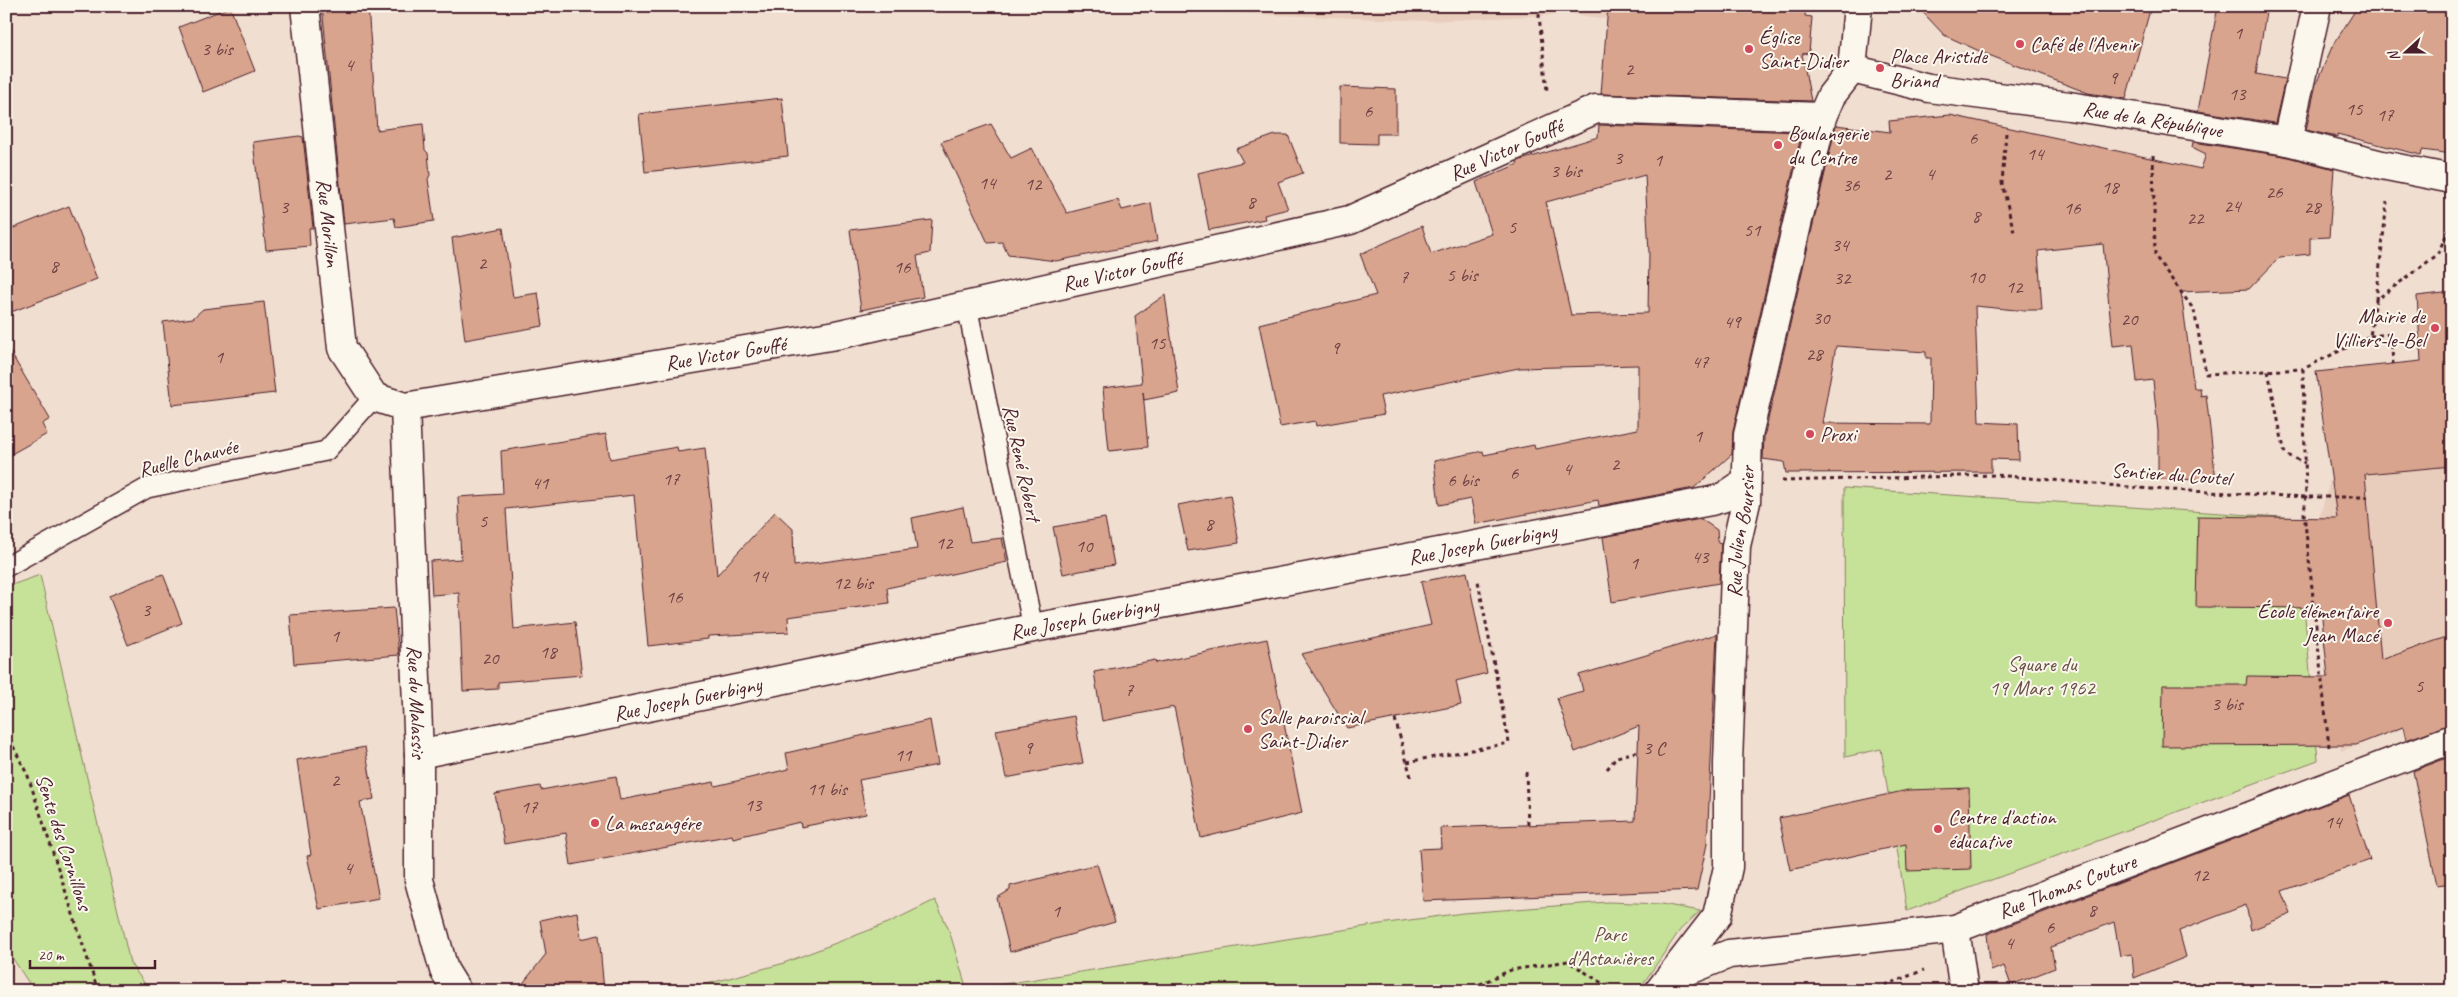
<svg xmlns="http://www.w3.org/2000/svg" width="2458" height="997" font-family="Caveat,sans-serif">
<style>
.built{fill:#e9cdbc}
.green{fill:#c6e198;stroke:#888062}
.building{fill:#d8a48e;stroke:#4a1f2b;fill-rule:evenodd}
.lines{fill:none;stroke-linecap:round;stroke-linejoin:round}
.lane-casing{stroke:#4a1f2b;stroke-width:22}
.street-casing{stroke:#4a1f2b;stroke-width:31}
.path{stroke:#4a1f2b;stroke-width:3;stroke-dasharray:4 4;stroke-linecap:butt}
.lane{stroke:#fbf7ec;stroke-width:19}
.street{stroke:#fbf7ec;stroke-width:28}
.poi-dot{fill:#d1495b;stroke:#fbf7ec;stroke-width:2}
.labels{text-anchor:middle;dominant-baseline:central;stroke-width:4;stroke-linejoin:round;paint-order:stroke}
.number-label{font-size:19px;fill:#6e4044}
.poi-label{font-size:21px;fill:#4a1f2b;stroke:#fbf7ec;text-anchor:start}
.street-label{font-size:21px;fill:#4a1f2b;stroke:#fbf7ec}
.park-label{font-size:21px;fill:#695046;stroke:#fbf7ec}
</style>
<rect width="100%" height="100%" fill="#f0ded0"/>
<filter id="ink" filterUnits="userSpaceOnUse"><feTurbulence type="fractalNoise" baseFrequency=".02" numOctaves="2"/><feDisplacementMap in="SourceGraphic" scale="10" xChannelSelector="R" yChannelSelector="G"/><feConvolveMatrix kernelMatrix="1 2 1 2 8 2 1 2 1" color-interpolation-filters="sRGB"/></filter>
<g filter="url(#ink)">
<g class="built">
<path d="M1226,6H1618L1609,8L1606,19L1573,14L1431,21L1226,13Z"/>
<path d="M2452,466V710L2341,751L2314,536L2331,477Z"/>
</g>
<g class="green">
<path d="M1844,488L2296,518L2318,760L1907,911L1881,749L1845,757Z"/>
<path d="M40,575L130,963L150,991H34L6,948V587Z"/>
<path d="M935,900L949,930L967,990L1387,923L1463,913L1608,902L1662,904L1700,911L1680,930L1638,991H681L781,964L888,923Z"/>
</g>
<g class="building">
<path d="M322,6H368L377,130L423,124L425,150L428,153L430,175L428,179L434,221L396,227L394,218L344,224Z"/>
<path d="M1608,6H1806L1805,16L1812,17L1809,53L1802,54L1811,101L1601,94Z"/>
<path d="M1917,6H2151L2126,99L2088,93L1986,54L1944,35Z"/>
<path d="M2218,6H2267L2256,74L2285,79L2275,123L2198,111Z"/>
<path d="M2358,6H2452V154L2422,150L2421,155L2337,134V137L2306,130L2316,84L2332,47Z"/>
<path d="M230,7L255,71L203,92L179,27Z"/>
<path d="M1340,87L1396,89V134H1377V144L1340,143Z"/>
<path d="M782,98L788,156L645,172L639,114Z"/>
<path d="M1950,115L2201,169L2206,154L2192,147L2193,142L2284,156L2334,169L2329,237L2310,238V254L2280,257L2249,289L2181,292L2194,388H2200L2201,396L2206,395L2216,480L2158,479V431L2153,380L2137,382L2133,344L2113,346L2103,244L2038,251L2042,310H2016L1975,306L1979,422L2018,424L2019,460L1991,459V472L1786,473L1784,462L1763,459L1764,437L1836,125L1890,132L1889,121ZM1836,346L1926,352V358H1931L1930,424L1822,423Z"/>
<path d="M991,124L1011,158L1032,148L1067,213L1118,200L1122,210L1151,203L1157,241L1056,261L1008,255L1002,242L988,243L941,142Z"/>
<path d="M1599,125L1802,132L1733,431L1732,454L1694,488L1599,506L1598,500L1476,524L1471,499L1439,505L1434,461L1483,451L1484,455L1534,445L1535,449L1638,429V365L1519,368L1380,396L1384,414L1316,426L1315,421L1280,427L1259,324L1376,295L1360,254L1422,226L1431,254L1492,234L1476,182L1518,164L1517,162L1521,160L1598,137ZM1645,175L1649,253L1648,313L1571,315L1546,202Z"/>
<path d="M1275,135H1288L1303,173L1278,182L1288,209L1264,215L1265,219L1209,230L1198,173L1243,162L1236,149Z"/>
<path d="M299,136L303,137L313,228H309L310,246L266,250L253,142Z"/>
<path d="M69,206L97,279L6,314V231Z"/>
<path d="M932,220L930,253L917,256L923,297L861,310L850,230Z"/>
<path d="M503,228L513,297L538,293L543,326L465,340L452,238Z"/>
<path d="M2452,292V466L2365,474L2381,660L2452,635V724L2406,740L2403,727L2356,745L2162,746L2163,685H2246L2247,676L2328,677L2321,608L2196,607L2198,516L2337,518L2316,372L2421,361L2417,296Z"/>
<path d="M1165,295L1179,393L1144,400L1143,392L1148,447L1109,451L1103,388L1142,383L1135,316Z"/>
<path d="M264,302L275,393L172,405L163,322L193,318L203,309Z"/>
<path d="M6,345L50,419L42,424L47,434L6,457Z"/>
<path d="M606,434L610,459L677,447L678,452L705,448L717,575L775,512L793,529L794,566L917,549L912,518L963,507L970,542L1002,538L1007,562L887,588L889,603L788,617L789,632L708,636V639L648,646L634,495L506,509L514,629L575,622L582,675L498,682V689L463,691L459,593L432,595L430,561L461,559L458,497L503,494L501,451Z"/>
<path d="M1230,495L1239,543L1188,551L1178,505Z"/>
<path d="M1105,518L1114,565L1063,574L1053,527Z"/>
<path d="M1701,519L1717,530L1718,542L1721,543L1719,583L1612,602L1603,537Z"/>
<path d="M1467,572L1487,673L1456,681L1461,705L1347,728L1301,654L1431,625L1421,582Z"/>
<path d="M163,574L182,623L128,645L109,596Z"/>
<path d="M394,608L399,655L294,664L290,615Z"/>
<path d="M1717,634L1707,844L1697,890L1423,901L1419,849L1441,848L1440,828L1635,821L1639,726L1575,752L1557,698L1583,691L1579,675Z"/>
<path d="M1267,639L1302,813L1201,838L1174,707L1102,721L1094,672L1155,660L1156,663Z"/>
<path d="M1074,716L1083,763L1006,778L996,730Z"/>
<path d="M930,720L938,765L859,780L866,814L801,827L800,822L733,838L732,835L571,865L566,833L504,844L495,794L540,786L541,790L616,776L620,800L714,782L715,786L789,769L786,753Z"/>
<path d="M365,747L374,799L360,802L379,898L319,909L307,856L311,855L297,760Z"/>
<path d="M2452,756V883L2437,885L2413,771Z"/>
<path d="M1969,788L1971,869L1907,871L1906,844L1790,870L1779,818L1908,790Z"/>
<path d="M2349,795L2370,860L2282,891L2291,914L2251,930L2246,905L2179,931L2186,957L2134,978L2132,954L2120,956L2114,922L2051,947L2055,968L2011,985L2004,966L1991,971L1987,934Z"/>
<path d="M1097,864L1115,922L1010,952L997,898L1010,890V886Z"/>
<path d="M577,912L581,939L599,935L604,991H517L546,954L540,920Z"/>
</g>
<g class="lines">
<g class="lane-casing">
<g id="lane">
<path d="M967,306L1033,628"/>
<path d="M6,567L147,488L326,451L374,397"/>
</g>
</g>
<g class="street-casing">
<g id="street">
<path id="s1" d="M305,6L342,348L374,397L405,407L836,335L1350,220L1596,109L1822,117"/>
<path id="s2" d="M1852,69L1929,88L2069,106L2287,141L2382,165L2452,179"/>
<path d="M1852,69L1858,6"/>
<path d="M2287,141L2317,6"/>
<path id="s3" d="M405,407L419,754V880L444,970L457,991"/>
<path id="s4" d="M419,754L1033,628L1711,501L1722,498L1746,482"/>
<path d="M1955,929L1964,991"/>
<path id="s5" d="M1670,978L1729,954L1955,929L2452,739"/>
<path id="s6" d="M1659,991L1717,916L1728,867V763L1736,546L1746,502L1748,435L1822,117L1831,96L1852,69"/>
</g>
</g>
<g class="path">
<path d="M1538,6L1547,91"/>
<path d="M2006,133L2002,183L2014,232"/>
<path d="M2153,155L2155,256L2194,310L2206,374L2303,369"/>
<path d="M2446,236L2452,267"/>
<path d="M2376,300L2387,202"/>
<path d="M2370,336L2391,334L2393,364"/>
<path d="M2268,371L2285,454L2305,463"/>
<path d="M1782,481L1996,475L2151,489L2306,497H2368"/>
<path d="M1395,719L1411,777"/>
<path d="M6,732L28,776L98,991"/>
<path d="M2329,747L2304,513L2306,497L2303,369L2370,336L2376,300L2437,255L2452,223"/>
<path d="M1407,762L1509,743L1478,581"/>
<path d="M1607,769L1617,757L1639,751"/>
<path d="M1526,772L1528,825"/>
<path d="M1465,991L1511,970L1568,961L1614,991"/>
<path d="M1870,991L1924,970"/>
</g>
<use href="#lane" class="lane"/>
<use href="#street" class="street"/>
</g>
</g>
<g class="poi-dot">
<circle cx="2020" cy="44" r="5"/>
<circle cx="1749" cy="49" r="5"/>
<circle cx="1880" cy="68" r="5"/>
<circle cx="1778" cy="145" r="5"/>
<circle cx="2435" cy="328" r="5"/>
<circle cx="1810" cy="434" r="5"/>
<circle cx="2388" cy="623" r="5"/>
<circle cx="1248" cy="729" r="5"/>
<circle cx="595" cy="823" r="5"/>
<circle cx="1938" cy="829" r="5"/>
</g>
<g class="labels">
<g class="number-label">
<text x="2238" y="33">1</text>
<text x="217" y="49">3 bis</text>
<text x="349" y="65">4</text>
<text x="1629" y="69">2</text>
<text x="2113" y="78">9</text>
<text x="2237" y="94">13</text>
<text x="2354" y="109">15</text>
<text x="1368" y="111">6</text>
<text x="2385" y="115">17</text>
<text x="1973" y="138">6</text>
<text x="2035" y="154">14</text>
<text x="1618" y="158">3</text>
<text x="1658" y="160">1</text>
<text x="1566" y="171">3 bis</text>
<text x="1887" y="174">2</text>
<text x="1930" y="174">4</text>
<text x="987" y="183">14</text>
<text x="1033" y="184">12</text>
<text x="1851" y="185">36</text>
<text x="2110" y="187">18</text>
<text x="2274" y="192">26</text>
<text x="1251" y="202">8</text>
<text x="2232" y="206">24</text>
<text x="284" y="207">3</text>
<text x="2312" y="207">28</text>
<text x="2072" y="208">16</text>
<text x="1976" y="216">8</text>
<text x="2195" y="218">22</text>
<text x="1512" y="227">5</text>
<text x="1752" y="230">51</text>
<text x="1840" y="245">34</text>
<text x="482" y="263">2</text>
<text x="54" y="266">8</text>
<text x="902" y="267">16</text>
<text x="1462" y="275">5 bis</text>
<text x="1404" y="277">7</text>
<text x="1976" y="277">10</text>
<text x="1842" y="278">32</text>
<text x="2014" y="287">12</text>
<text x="1821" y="318">30</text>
<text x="2129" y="319">20</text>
<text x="1732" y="322">49</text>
<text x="1157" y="343">15</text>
<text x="1335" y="348">9</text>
<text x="1814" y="354">28</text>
<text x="219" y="357">1</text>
<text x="1700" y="362">47</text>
<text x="1698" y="436">1</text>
<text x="1615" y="464">2</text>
<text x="1567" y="469">4</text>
<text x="1514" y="473">6</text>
<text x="671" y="479">17</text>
<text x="1463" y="480">6 bis</text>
<text x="540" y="483">41</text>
<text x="483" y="521">5</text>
<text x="1209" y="524">8</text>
<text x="944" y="543">12</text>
<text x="1084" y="546">10</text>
<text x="1700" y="557">43</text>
<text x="1634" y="563">1</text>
<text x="759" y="576">14</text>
<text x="853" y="583">12 bis</text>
<text x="674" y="597">16</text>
<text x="146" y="610">3</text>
<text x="335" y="636">1</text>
<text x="548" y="652">18</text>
<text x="490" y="658">20</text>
<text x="2419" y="686">5</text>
<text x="1129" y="690">7</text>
<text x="2227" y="704">3 bis</text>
<text x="1028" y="748">9</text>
<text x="1654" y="748">3 C</text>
<text x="903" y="755">11</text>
<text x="335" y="780">2</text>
<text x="827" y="789">11 bis</text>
<text x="753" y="805">13</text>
<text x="529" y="807">17</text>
<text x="2333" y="822">14</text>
<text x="348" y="868">4</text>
<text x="2200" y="875">12</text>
<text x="2092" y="910">8</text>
<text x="1056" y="911">1</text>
<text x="2050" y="927">6</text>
<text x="2009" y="943">4</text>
</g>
<g class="poi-label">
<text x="1759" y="37">Église<tspan x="1759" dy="24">Saint-Didier</tspan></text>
<text x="2030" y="44">Café de l'Avenir</text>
<text x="1890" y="56">Place Aristide<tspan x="1890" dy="24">Briand</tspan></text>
<text x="1788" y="133">Boulangerie<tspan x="1788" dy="24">du Centre</tspan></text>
<text x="2425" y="316" text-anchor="end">Mairie de<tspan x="2425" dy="24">Villiers-le-Bel</tspan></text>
<text x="1820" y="434">Proxi</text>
<text x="2378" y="611" text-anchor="end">École élémentaire<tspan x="2378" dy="24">Jean Macé</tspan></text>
<text x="1258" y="717">Salle paroissial<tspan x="1258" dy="24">Saint-Didier</tspan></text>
<text x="1948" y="817">Centre d'action<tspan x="1948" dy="24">éducative</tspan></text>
<text x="605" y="823">La mesangére</text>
</g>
<g class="street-label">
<text stroke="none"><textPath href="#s2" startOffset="305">Rue de la République</textPath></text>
<text stroke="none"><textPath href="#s1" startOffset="1570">Rue Victor Gouffé</textPath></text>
<text stroke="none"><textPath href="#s1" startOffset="218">Rue Morillon</textPath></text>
<text stroke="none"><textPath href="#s1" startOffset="1165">Rue Victor Gouffé</textPath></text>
<text stroke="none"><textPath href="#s1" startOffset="760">Rue Victor Gouffé</textPath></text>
<text transform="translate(188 458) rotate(-14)">Ruelle Chauvée</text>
<text transform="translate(1022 463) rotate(78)">Rue René Robert</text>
<text transform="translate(2171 474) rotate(4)">Sentier du Coutel</text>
<text stroke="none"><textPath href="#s6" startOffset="481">Rue Julien Boursier</textPath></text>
<text stroke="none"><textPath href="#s4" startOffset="1084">Rue Joseph Guerbigny</textPath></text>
<text stroke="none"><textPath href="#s4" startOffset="679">Rue Joseph Guerbigny</textPath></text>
<text stroke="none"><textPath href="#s4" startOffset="274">Rue Joseph Guerbigny</textPath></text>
<text stroke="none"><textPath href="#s3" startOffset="295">Rue du Malassis</textPath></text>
<text transform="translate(64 842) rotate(72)">Sente des Cornillons</text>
<text stroke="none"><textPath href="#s5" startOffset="411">Rue Thomas Couture</textPath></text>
</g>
<g class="park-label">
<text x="2042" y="664">Square du<tspan x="2042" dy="24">19 Mars 1962</tspan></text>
<text x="1610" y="934">Parc<tspan x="1610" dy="24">d'Astanières</tspan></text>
</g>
</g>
<rect width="2458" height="997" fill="none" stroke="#fbf7ec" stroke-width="25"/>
<rect x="12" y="12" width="2433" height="972" fill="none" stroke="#4a1f2b" stroke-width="2" filter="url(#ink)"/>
<g transform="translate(2406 52) rotate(249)" stroke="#fbf7ec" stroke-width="4" paint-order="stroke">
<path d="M0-4L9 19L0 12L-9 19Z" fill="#4a1f2b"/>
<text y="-8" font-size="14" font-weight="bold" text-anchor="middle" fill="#4a1f2b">N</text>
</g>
<path d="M30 960v8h125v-8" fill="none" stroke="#4a1f2b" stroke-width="2.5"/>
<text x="38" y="960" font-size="15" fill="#4a1f2b" stroke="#fbf7ec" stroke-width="4" paint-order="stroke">20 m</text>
</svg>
